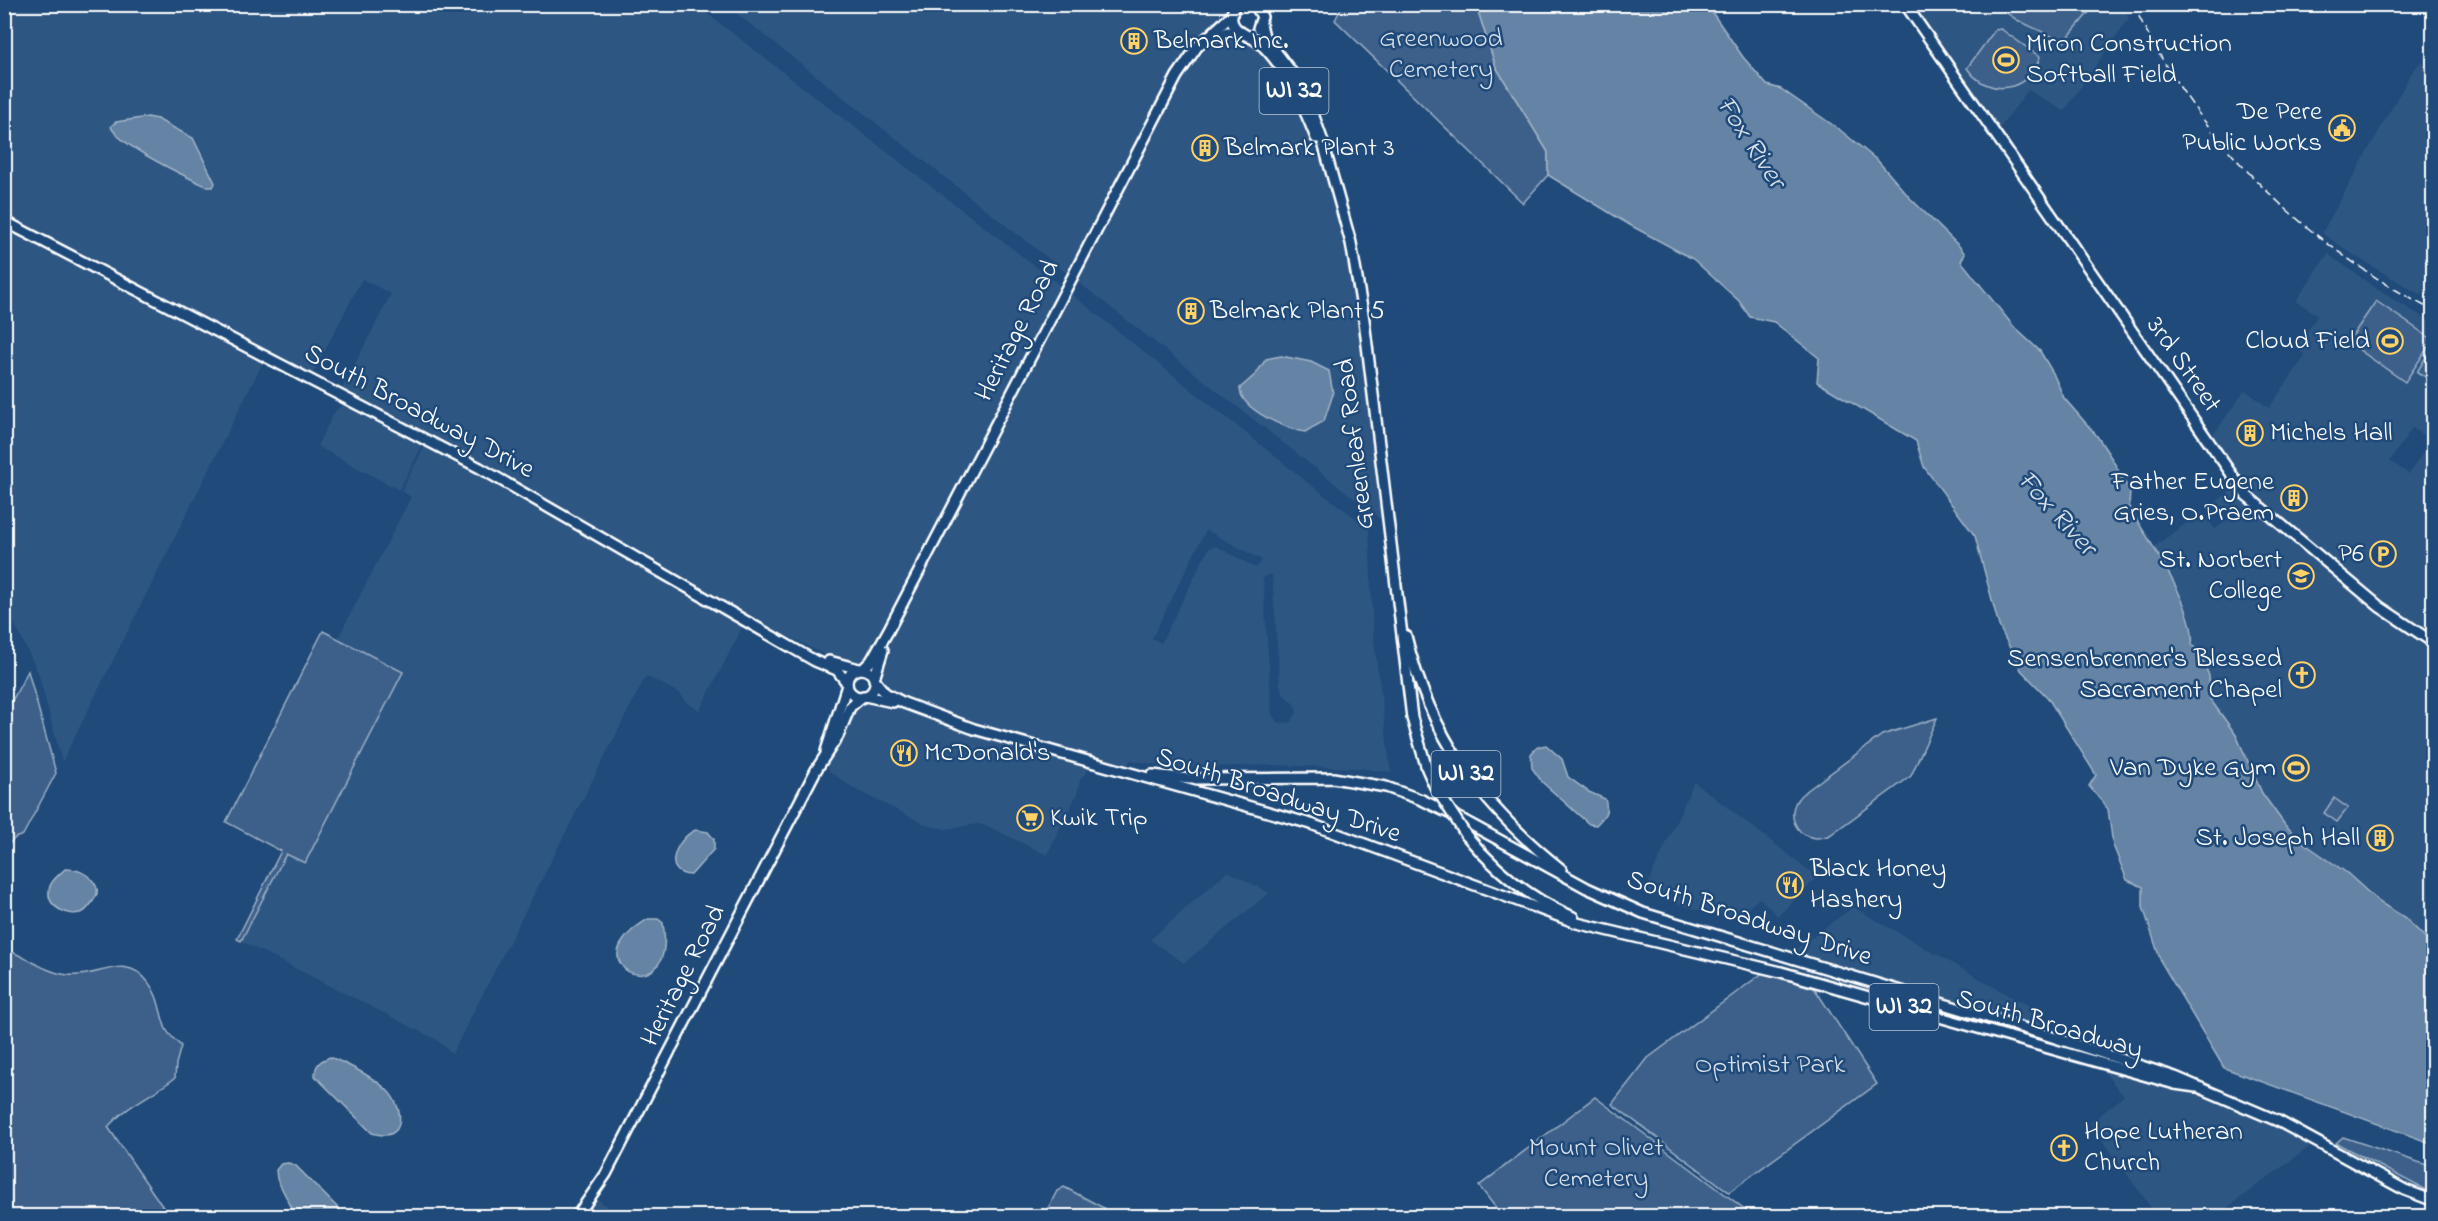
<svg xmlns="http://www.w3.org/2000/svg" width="2438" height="1221" font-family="'Indie Flower',sans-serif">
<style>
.built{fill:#2e5683;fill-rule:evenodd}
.green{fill:#3c618b;stroke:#9eb0c5;stroke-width:1.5}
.water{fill:#6583a4;stroke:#a3b5c8;stroke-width:1.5}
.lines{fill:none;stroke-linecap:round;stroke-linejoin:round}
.major-casing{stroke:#fff;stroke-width:14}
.major{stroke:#1f4a7a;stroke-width:9}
.rail{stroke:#fff;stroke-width:1.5;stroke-dasharray:9 4.5;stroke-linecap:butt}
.major-bridge-casing{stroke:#fff;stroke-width:14;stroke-linecap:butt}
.major-bridge{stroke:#1f4a7a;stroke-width:9}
.labels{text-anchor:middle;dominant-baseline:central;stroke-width:5;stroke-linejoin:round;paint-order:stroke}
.shield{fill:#1f4a7a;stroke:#bcc9d7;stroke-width:1.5}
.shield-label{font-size:26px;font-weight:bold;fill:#fff}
.park-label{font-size:27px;fill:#d8dfe8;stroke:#1f4a7a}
.poi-label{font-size:27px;fill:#fff;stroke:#1f4a7a;text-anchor:start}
.street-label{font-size:27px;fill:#fff;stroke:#1f4a7a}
.water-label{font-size:28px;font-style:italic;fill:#d8e0e8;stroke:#1f4a7a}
</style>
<rect width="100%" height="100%" fill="#1f4a7a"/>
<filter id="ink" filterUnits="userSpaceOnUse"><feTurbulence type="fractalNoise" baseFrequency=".0167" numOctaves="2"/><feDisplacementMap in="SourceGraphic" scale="12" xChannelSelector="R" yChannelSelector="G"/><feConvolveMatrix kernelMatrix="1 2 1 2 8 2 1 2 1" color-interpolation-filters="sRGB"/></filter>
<g filter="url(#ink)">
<g class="built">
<path d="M6,4L696,5L1061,286L872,656L862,665L835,660L776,630L503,473L342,389L391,294L362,279L313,373L5,216Z"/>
<path d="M1231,4L1228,15L1187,51L1170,77L1068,274L726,5Z"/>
<path d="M2122,4L2129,18L2064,111L2028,90L1999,129L1919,15L1932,5Z"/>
<path d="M1233,34L1259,45L1285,80L1299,109L1311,143L1333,182L1351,243L1388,525L1077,281L1182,77L1209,46L1219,38Z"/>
<path d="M2421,61L2433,74L2434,275L2421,295L2360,259L2322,233L2410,75Z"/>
<path d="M4,226L264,360L62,762L38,672L5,605Z"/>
<path d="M2328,254L2384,294L2433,323V436L2431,440L2412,428L2390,461L2409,474L2427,447L2433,452V945L2404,917L2379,902L2347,873L2300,840L2285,825L2262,793L2236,735L2210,699L2209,676L2200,653L2192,645L2193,635L2152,548L2202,512L2215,529L2230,518L2217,501L2241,483L2211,438L2245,390L2269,408L2306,355L2296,348L2318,315L2296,301Z"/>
<path d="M1070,293L1311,485L1369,528L1373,633L1391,772L1357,768L1272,765L1176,768L1130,760L1127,766L1025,739L964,720L887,692L878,679L890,641ZM1206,530L1262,560L1256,568L1216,546L1209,548L1161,643L1152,638ZM1272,574L1280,686L1284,695L1295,705L1297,712L1291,722L1282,723L1277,722L1272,715L1270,685L1263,578Z"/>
<path d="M346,403L424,443L399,490L317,446L335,411Z"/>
<path d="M426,444L746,620L700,710L687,703L681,694L646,676L452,1054L437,1040L241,941L286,853L304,863L403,672L338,638L411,497L401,491Z"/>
<path d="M873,700L904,703L1094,763L1080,780L1077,794L1047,855L987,826L977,824L945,829L929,826L858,791L830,772L826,763L842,737L851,712L862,703Z"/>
<path d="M1694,782L1818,877L1778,916L1760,898L1732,920L1674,903L1645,890Z"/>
<path d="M1228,871L1269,893L1184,963L1150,940Z"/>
<path d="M1853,907L2010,996L2044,1013L2038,1032L1785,957Z"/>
<path d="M2094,1060L2196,1087L2316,1142L2216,1216H2157L2090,1123L2124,1096Z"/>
<path d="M597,1199L620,1216H583Z"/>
</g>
<g class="green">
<path d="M1343,5H1476L1496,67L1548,152V175L1523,203L1335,20Z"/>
<path d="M1996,5H2095L2064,42L2017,20Z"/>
<path d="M2001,29L2040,57C2029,92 1988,99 1967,68L1995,30Z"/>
<path d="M2376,301L2433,340L2405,382L2348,342Z"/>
<path d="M2433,345V368L2427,378L2417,372Z"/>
<path d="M323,631L403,672L305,863L286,854L241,941L237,939L281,851L226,822Z"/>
<path d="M28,671L56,773L23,835L15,838L5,848V714Z"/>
<path d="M1937,718L1911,776L1830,835C1803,848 1780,817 1801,795L1882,735Z"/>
<path d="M2334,798L2348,808L2337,822L2324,813Z"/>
<path d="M5,949C25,956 46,973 68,975C99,979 125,951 148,982C160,997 159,1012 166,1029C169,1035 176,1041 181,1046L176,1064L175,1078C153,1095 127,1105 108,1127L169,1216H5Z"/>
<path d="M1768,969L1809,980L1877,1084L1729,1192L1612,1104L1648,1058Z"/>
<path d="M1595,1097L1754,1216H1502L1479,1186Z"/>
<path d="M2343,1137L2433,1167V1194L2336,1143Z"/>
<path d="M1064,1187L1104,1208L1100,1216H1044L1057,1191Z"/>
</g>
<g class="water">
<path d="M1476,5H1707L1743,57L1767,85L1781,89L1840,130L1878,161L1911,199L1959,246L1965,254L1961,261L2014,327L2040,351L2053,373L2064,398L2097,436L2112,459L2130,492L2129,507C2148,540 2197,608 2192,645L2200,653L2209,676L2210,699L2236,735L2262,793L2285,825L2305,844L2347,873L2379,902L2404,917L2433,945V1144L2224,1068L2161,962L2143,907V887L2127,880L2113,845L2108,809L2089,786L2096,775L2048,698L2021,670L1999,626L1975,536L1924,467L1916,441L1817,382L1819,358L1774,322L1750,317L1739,301L1693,259L1628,224L1548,175V152L1496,67Z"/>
<path d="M148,117L157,119L193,138L215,183L213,187H208C189,178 115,144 111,126L116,122Z"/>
<path d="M1281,356L1311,362L1329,371L1333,394L1324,421L1305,432C1287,429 1240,410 1240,388L1256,374L1266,359Z"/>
<path d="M1546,745L1562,759L1568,777L1589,792L1605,799C1609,812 1605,816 1596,825L1589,824L1542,782L1532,768L1531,754L1537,747Z"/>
<path d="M696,830L708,832L714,839V849L691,875C659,874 678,836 696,830Z"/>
<path d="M65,869C77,869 85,872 93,881C98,887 99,892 95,898C92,903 88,909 83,912C69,918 47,907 49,891C49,882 59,875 65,869Z"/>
<path d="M648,919H658L663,923C676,1001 598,976 623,941C629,931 639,925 648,919Z"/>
<path d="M330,1057C349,1065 371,1075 387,1090C405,1108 407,1144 372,1133L315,1076C315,1065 319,1061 330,1057Z"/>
<path d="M288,1163L295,1165L346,1216H296L277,1179L276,1170L281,1164Z"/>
</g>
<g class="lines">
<g class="major-casing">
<g id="major">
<path d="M1234,4C1233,13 1229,20 1235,27C1241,35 1254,37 1262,45C1287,70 1303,105 1316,138"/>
<path d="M1255,4L1262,17L1258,28"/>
<path d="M1905,4L2246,495L2380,607L2434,643"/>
<path d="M1261,24L1264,36L1293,74L1310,105L1322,139L1351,243L1364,320L1412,718L1427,769L1435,787"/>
<path d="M1211,40L1227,32H1240"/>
<path d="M4,221L480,468L815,661L837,670L847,683"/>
<path d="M1406,636C1430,736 1481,806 1561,869"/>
<path d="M829,661L859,669"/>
<path d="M863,669L871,661L888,631L1177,76L1197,47L1231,16"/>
<circle cx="861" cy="683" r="14"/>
<path d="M874,679L883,650"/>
<path d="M875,681L885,693L904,703L974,729L1311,824L1577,923L1781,972L2175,1084L2196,1087"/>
<path d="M865,696L893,702"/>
<path d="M826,751L847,685"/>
<path d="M1152,775L1190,779L1333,778L1386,787L1422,800L1459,818L1587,888L1643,913L2043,1034L2175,1077L2278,1121L2405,1190L2434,1201"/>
<path d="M1466,835C1495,870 1530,899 1573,917"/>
<path d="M577,1216L606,1174L816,770L838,736L850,707L863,696"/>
</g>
</g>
<use href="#major" class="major"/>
<path class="rail" d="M2133,4C2195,137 2304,244 2434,311"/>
<g class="major-bridge-casing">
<path id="major-bridge" d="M1435,787L1466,835"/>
</g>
<use href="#major-bridge" class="major-bridge"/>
</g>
</g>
<defs>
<g id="building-ring" transform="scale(1.35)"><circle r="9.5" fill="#1f4a7a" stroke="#ffd166" stroke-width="1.5"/><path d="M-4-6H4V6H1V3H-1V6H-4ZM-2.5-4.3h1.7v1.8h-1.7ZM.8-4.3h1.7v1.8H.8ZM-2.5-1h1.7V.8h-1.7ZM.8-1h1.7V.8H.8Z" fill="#ffd166"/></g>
<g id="stadium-ring" transform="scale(1.35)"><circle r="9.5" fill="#1f4a7a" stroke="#ffd166" stroke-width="1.5"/><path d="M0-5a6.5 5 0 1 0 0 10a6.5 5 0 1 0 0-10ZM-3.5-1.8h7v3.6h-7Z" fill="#ffd166"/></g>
<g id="civic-ring" transform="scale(1.35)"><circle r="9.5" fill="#1f4a7a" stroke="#ffd166" stroke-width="1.5"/><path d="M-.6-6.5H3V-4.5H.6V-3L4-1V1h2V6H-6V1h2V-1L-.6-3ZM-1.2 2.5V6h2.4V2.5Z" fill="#ffd166"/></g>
<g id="parking-ring" transform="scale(1.35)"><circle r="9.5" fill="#1f4a7a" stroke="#ffd166" stroke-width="1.5"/><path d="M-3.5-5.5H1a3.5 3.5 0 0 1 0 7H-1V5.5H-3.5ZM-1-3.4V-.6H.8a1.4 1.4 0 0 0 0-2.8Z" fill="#ffd166"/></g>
<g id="university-ring" transform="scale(1.35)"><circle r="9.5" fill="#1f4a7a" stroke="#ffd166" stroke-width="1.5"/><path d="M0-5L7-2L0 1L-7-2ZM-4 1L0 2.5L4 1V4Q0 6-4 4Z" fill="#ffd166"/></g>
<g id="church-ring" transform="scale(1.35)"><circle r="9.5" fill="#1f4a7a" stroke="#ffd166" stroke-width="1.5"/><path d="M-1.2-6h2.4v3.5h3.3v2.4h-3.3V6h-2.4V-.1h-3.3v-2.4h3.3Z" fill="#ffd166"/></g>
<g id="restaurant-ring" transform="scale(1.35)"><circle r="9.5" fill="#1f4a7a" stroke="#ffd166" stroke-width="1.5"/><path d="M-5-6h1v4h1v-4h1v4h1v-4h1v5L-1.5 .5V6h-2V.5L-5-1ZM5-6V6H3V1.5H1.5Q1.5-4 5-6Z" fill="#ffd166"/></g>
<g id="supermarket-ring" transform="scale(1.35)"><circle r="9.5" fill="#1f4a7a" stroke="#ffd166" stroke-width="1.5"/><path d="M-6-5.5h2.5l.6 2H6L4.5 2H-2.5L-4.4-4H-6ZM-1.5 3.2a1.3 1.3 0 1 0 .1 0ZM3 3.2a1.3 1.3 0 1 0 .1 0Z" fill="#ffd166"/></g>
</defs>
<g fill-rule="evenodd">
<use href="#building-ring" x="1134" y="41"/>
<use href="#stadium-ring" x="2006" y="60"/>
<use href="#civic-ring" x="2342" y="128"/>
<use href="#building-ring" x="1205" y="148"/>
<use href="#building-ring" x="1191" y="311"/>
<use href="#stadium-ring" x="2390" y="341"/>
<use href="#building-ring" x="2250" y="433"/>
<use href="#building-ring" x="2294" y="498"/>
<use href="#parking-ring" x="2383" y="554"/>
<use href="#university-ring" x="2301" y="576"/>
<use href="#church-ring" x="2302" y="675"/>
<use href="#restaurant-ring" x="904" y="753"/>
<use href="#stadium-ring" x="2296" y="768"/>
<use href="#supermarket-ring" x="1030" y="818"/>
<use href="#building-ring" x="2380" y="838"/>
<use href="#restaurant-ring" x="1790" y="885"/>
<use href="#church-ring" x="2064" y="1148"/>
</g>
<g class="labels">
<g class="shield">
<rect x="1259.5" y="68" width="69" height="46" rx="4.5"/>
<rect x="1431.5" y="751" width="69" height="46" rx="4.5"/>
<rect x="1869.5" y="984" width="69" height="46" rx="4.5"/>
</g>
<g class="shield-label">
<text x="1294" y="91">WI 32</text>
<text x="1466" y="774">WI 32</text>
<text x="1904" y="1007">WI 32</text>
</g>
<g class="park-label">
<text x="1441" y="39">Greenwood<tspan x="1441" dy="31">Cemetery</tspan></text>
<text x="1770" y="1065">Optimist Park</text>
<text x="1596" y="1148">Mount Olivet<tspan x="1596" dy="31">Cemetery</tspan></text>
</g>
<g class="poi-label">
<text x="1154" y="41">Belmark Inc.</text>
<text x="2026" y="44">Miron Construction<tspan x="2026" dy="31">Softball Field</tspan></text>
<text x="2322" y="112" text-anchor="end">De Pere<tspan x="2322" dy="31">Public Works</tspan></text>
<text x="1224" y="148">Belmark Plant 3</text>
<text x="1210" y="311">Belmark Plant 5</text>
<text x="2370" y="341" text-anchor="end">Cloud Field</text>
<text x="2270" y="433">Michels Hall</text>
<text x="2274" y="482" text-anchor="end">Father Eugene<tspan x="2274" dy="31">Gries, O.Praem</tspan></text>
<text x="2364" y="554" text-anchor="end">P6</text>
<text x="2282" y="560" text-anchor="end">St. Norbert<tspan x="2282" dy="31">College</tspan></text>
<text x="2282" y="659" text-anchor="end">Sensenbrenner's Blessed<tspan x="2282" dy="31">Sacrament Chapel</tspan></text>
<text x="924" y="753">McDonald's</text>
<text x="2276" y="768" text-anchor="end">Van Dyke Gym</text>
<text x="1050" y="818">Kwik Trip</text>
<text x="2360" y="838" text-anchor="end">St. Joseph Hall</text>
<text x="1810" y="869">Black Honey<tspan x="1810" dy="31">Hashery</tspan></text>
<text x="2084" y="1132">Hope Lutheran<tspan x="2084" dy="31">Church</tspan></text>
</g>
<g class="street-label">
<text transform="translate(1018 331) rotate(-63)">Heritage Road</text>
<text transform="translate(2183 365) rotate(55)">3rd Street</text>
<text transform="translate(419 412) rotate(28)">South Broadway Drive</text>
<text transform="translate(1356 444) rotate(-97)">Greenleaf Road</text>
<text transform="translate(1278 796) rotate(18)">South Broadway Drive</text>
<text transform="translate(1749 919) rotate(18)">South Broadway Drive</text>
<text transform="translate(684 976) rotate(-63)">Heritage Road</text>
<text transform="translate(2049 1025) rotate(16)">South Broadway</text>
</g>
<g class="water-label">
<text transform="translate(1750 143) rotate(57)">Fox River</text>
<text transform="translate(2056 514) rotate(48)">Fox River</text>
</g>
</g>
<rect width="2438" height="1221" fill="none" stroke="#1f4a7a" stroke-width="24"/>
<rect x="12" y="12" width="2414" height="1197" fill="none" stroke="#fff" stroke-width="2" filter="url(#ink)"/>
</svg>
